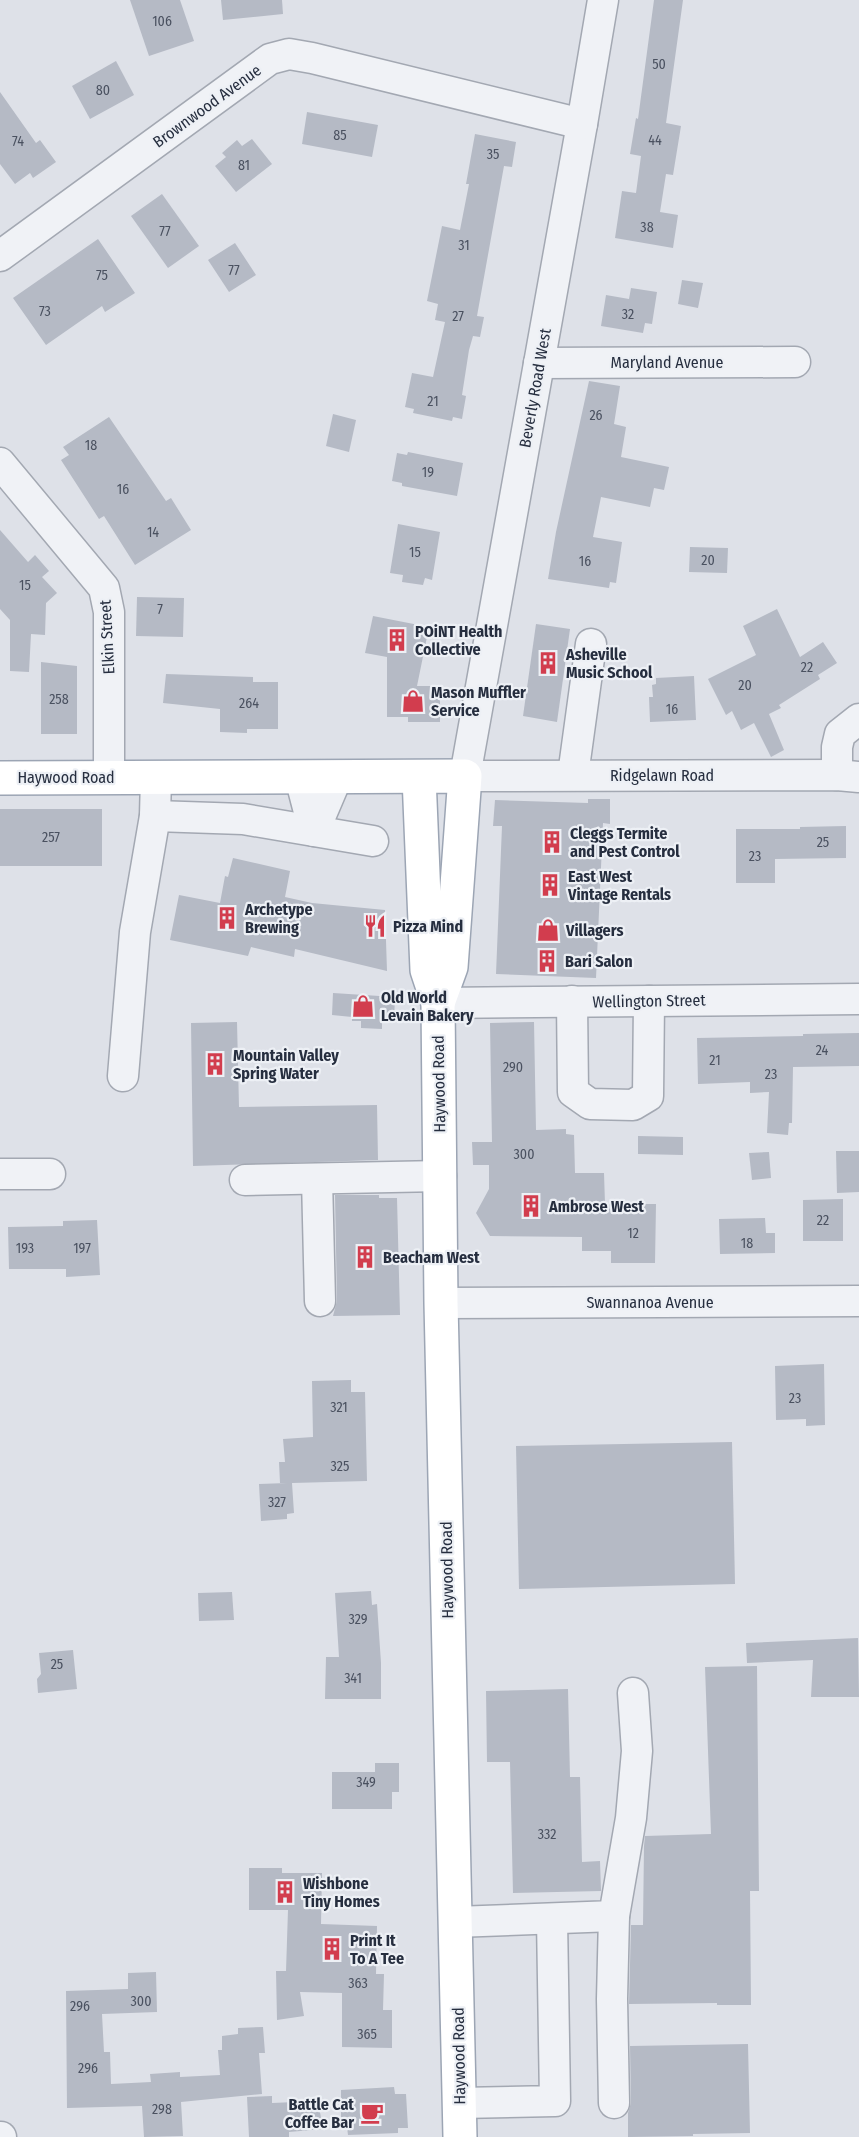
<svg xmlns="http://www.w3.org/2000/svg" width="859" height="2137" font-family="'Fira Sans Condensed',sans-serif">
<style>
.building{fill:#b5bac5}
.lines{fill:none;stroke-linecap:round;stroke-linejoin:round}
.minor-casing{stroke:#a3a8b2;stroke-width:33}
.major-casing{stroke:#9ca5b4;stroke-width:36}
.minor{stroke:#f0f2f6;stroke-width:30}
.major{stroke:#fff;stroke-width:33}
.labels{text-anchor:middle;dominant-baseline:central;stroke-width:4.5;stroke-linejoin:round;paint-order:stroke}
.number-label{font-size:14px;fill:#4a5160}
.street-label{font-size:16px;fill:#262e3f;stroke:#edf0f5}
.poi-label{font-size:16px;font-weight:bold;fill:#262e3f;stroke:#edf0f5;text-anchor:start}
</style>
<rect width="100%" height="100%" fill="#dee1e8"/>
<g class="building">
<path d="M130,0H180L194,41L149,56Z"/>
<path d="M221,0H282L283,14L223,20Z"/>
<path d="M654,0H683L666,123L681,126L673,175L666,174L660,212L678,215L673,248L615,238L622,191L636,193L641,156L630,154L636,118L638,119Z"/>
<path d="M116,61L134,95L90,119L72,86Z"/>
<path d="M0,92L36,143L40,140L56,162L33,178L30,173L15,184L0,164Z"/>
<path d="M307,112L378,125L372,157L302,144Z"/>
<path d="M475,134L516,142L512,167L504,166L477,316L484,317L480,337L473,336L469,350L462,395L466,396L462,419L453,417L452,421L413,413L414,409L405,407L412,373L433,377L445,322L435,320L438,304L427,301L442,226L460,230L469,184H466Z"/>
<path d="M252,139L272,164L236,192L215,166L226,157L222,153L237,140L242,146Z"/>
<path d="M162,194L199,246L168,268L131,216Z"/>
<path d="M98,239L135,293L105,312L102,306L46,345L13,298Z"/>
<path d="M235,243L256,275L229,292L208,260Z"/>
<path d="M682,280L703,283L698,308L678,304Z"/>
<path d="M631,288L657,292L652,324L645,323L643,333L601,326L606,295L629,299Z"/>
<path d="M589,381L620,386L614,424L626,427L621,457L669,467L664,490L654,488L650,507L601,497L593,537L622,542L616,583L610,582L609,588L548,579L556,532Z"/>
<path d="M333,414L356,420L349,452L326,446Z"/>
<path d="M109,417L164,498L166,501L171,498L191,530L135,565L104,516L99,519L61,460L69,455L63,447Z"/>
<path d="M408,452L463,463L457,496L402,486V483L392,481L397,453L407,455Z"/>
<path d="M398,524L440,532L432,580L425,578L423,585L402,582L403,575L390,573Z"/>
<path d="M0,530L28,562L35,555L49,571L42,577L57,593L46,603L45,635L31,634L29,672L10,671V620L0,609Z"/>
<path d="M690,547L728,548L727,573L689,572Z"/>
<path d="M137,597L184,598L183,637L136,636Z"/>
<path d="M777,609L800,657L823,642L837,663L818,675L820,679L779,705L781,708L769,714L784,750L771,757L754,723L741,730L732,711L726,715L708,679L756,655L743,626Z"/>
<path d="M373,616L429,627L417,686H440V722H408V717H387V657L365,653Z"/>
<path d="M536,624L570,629L557,722L523,716Z"/>
<path d="M41,662L77,666V734H41Z"/>
<path d="M166,674L253,677V682H278V729H247V733L220,732V709L163,703Z"/>
<path d="M694,676L696,720L650,722L649,697H653L652,685L656,684V678Z"/>
<path d="M588,799H610V824L603,823L596,978L496,974L502,826H493L495,800L588,803Z"/>
<rect x="0" y="809" width="102" height="57"/>
<path d="M846,826V858L775,859V883H736V829H800V827Z"/>
<path d="M233,858L290,871L285,897L312,903L385,910L387,971L295,949L294,957L251,947L248,956L170,940L179,895L220,903L225,876L228,877Z"/>
<path d="M333,993L395,997L394,1021H382V1029L361,1028V1021H352V1017L332,1015Z"/>
<path d="M237,1022L239,1107L377,1105L378,1160L193,1166L191,1023Z"/>
<path d="M534,1022L536,1130L566,1129V1134L574,1135L575,1173H604L605,1204H656L655,1263H611V1251H582V1237L490,1236L476,1213L489,1189V1165H473L472,1142H492L490,1023Z"/>
<path d="M859,1033V1066L793,1067L792,1123H789L788,1135L767,1133L769,1092L750,1093V1082L698,1084L697,1038L803,1036V1034Z"/>
<path d="M638,1136L683,1137V1155L638,1154Z"/>
<path d="M836,1151H859V1192L837,1193Z"/>
<path d="M769,1152L771,1178L752,1180L749,1153Z"/>
<path d="M335,1195H379V1198H397L400,1315L333,1316L337,1301Z"/>
<path d="M843,1199V1241H803V1200Z"/>
<path d="M765,1218L766,1233H775V1253L720,1254L719,1219Z"/>
<path d="M97,1220L100,1275L66,1277V1269H9L8,1227L63,1226V1221Z"/>
<path d="M824,1364L825,1425L806,1426V1419L776,1420L775,1366Z"/>
<path d="M351,1380V1392H365L367,1481L292,1483L294,1513L287,1514V1519L261,1521L259,1484L287,1483H280L279,1462H285L283,1439L313,1437L312,1381Z"/>
<path d="M732,1442L735,1584L519,1589L516,1446Z"/>
<path d="M371,1591L372,1605L377,1604L381,1663V1699H325L326,1657H339L335,1593Z"/>
<path d="M232,1592L234,1620L199,1621L198,1593Z"/>
<path d="M858,1638L859,1697H811L813,1660L747,1663L746,1643Z"/>
<path d="M73,1650L77,1689L38,1693L37,1679L41,1674L39,1653Z"/>
<path d="M757,1666L759,1891H750L751,2005H717V2003L629,2004L631,1925H643L644,1846L645,1836L711,1834L705,1667Z"/>
<path d="M568,1689L570,1777H580L582,1862L600,1861L601,1891L513,1893L510,1762H487L486,1691Z"/>
<path d="M375,1763H399V1792H392V1809H332V1772H375Z"/>
<path d="M249,1868H282V1873H322L321,1924L377,1926L376,1974H384L383,2010H392V2048L342,2047V1993L300,1992L304,2016L277,2020L276,1971H286L288,1910H249Z"/>
<path d="M156,1972L157,2012L102,2014L104,2052H110L111,2084L151,2082L150,2074L180,2072V2077L220,2075L218,2050H222V2036L238,2034V2028L263,2027L265,2053H259L262,2094L181,2102L183,2136L144,2137L142,2106L67,2108L66,1991L128,1989V1973Z"/>
<path d="M748,2044L750,2133L693,2134V2136L628,2137V2113L631,2103L630,2046Z"/>
<path d="M394,2087L395,2094H406L408,2128H398V2133L348,2135L347,2127L341,2128V2090Z"/>
<path d="M272,2096V2103L318,2101L323,2129L289,2132V2137H249L247,2097Z"/>
</g>
<g class="lines">
<g class="minor-casing">
<g id="minor">
<path d="M603,0L582,124L465,776L837,775L859,777"/>
<path d="M0,256L270,59L289,54L312,58L582,124"/>
<path d="M539,363L795,362"/>
<path d="M0,463L104,588L109,612V777"/>
<path d="M573,775L591,644"/>
<path d="M837,775V747L840,734L859,719"/>
<path d="M300,777L314,831L337,777"/>
<path d="M155,816L243,819L373,841"/>
<path d="M572,1001L573,1092L590,1104L633,1105L648,1096L649,1001"/>
<path d="M438,1003L859,999"/>
<path d="M123,1076L135,932L155,816L156,777"/>
<path d="M0,1174H50"/>
<path d="M317,1179L320,1301"/>
<path d="M245,1180L441,1176"/>
<path d="M441,1303L859,1301"/>
<path d="M455,1922L614,1916L631,1818L637,1751L633,1693"/>
<path d="M460,2103L555,2101L552,1919"/>
<path d="M614,2103L612,1999L614,1916"/>
<path d="M0,2137H1"/>
</g>
</g>
<g class="major-casing">
<g id="major">
<path d="M419,777L427,970L438,1003L441,1303L460,2137"/>
<path d="M0,778L465,776L451,967L438,1003"/>
</g>
</g>
<use href="#minor" class="minor"/>
<use href="#major" class="major"/>
</g>
<defs>
<g id="building-bare" transform="scale(1.8)"><path d="M-4-6H4V6H1V3H-1V6H-4ZM-2.5-4.3h1.7v1.8h-1.7ZM.8-4.3h1.7v1.8H.8ZM-2.5-1h1.7V.8h-1.7ZM.8-1h1.7V.8H.8Z" fill="#d23d4e" stroke="#edf0f5" stroke-width="2.5" paint-order="stroke"/></g>
<g id="shop-bare" transform="scale(1.8)"><path d="M-5-2.5h2.3a2.7 3.5 0 0 1 5.4 0H5L5.5 6h-11ZM-1.5-2.5h3a1.5 2.3 0 0 0-3 0Z" fill="#d23d4e" stroke="#edf0f5" stroke-width="2.5" paint-order="stroke"/></g>
<g id="restaurant-bare" transform="scale(1.8)"><path d="M-5-6h1v4h1v-4h1v4h1v-4h1v5L-1.5 .5V6h-2V.5L-5-1ZM5-6V6H3V1.5H1.5Q1.5-4 5-6Z" fill="#d23d4e" stroke="#edf0f5" stroke-width="2.5" paint-order="stroke"/></g>
<g id="cafe-bare" transform="scale(1.8)"><path d="M-5.5-4.5H6V0H3Q3 3.5 0 3.5H-2.5Q-5.5 3.5-5.5 0ZM3-3.2v2h1.7v-2ZM-6 4.5H4V6H-6Z" fill="#d23d4e" stroke="#edf0f5" stroke-width="2.5" paint-order="stroke"/></g>
</defs>
<g fill-rule="evenodd">
<use href="#building-bare" x="397" y="640"/>
<use href="#building-bare" x="548" y="663"/>
<use href="#shop-bare" x="413" y="701"/>
<use href="#building-bare" x="552" y="842"/>
<use href="#building-bare" x="550" y="885"/>
<use href="#building-bare" x="227" y="918"/>
<use href="#restaurant-bare" x="375" y="926"/>
<use href="#shop-bare" x="548" y="930"/>
<use href="#building-bare" x="547" y="961"/>
<use href="#shop-bare" x="363" y="1006"/>
<use href="#building-bare" x="215" y="1064"/>
<use href="#building-bare" x="531" y="1206"/>
<use href="#building-bare" x="365" y="1257"/>
<use href="#building-bare" x="285" y="1892"/>
<use href="#building-bare" x="332" y="1949"/>
<use href="#cafe-bare" x="372" y="2113"/>
</g>
<g class="labels">
<g class="number-label">
<text x="162" y="21">106</text>
<text x="659" y="64">50</text>
<text x="103" y="90">80</text>
<text x="340" y="135">85</text>
<text x="655" y="140">44</text>
<text x="18" y="141">74</text>
<text x="493" y="154">35</text>
<text x="244" y="165">81</text>
<text x="647" y="227">38</text>
<text x="165" y="231">77</text>
<text x="464" y="245">31</text>
<text x="234" y="270">77</text>
<text x="102" y="275">75</text>
<text x="45" y="311">73</text>
<text x="628" y="314">32</text>
<text x="458" y="316">27</text>
<text x="433" y="401">21</text>
<text x="596" y="415">26</text>
<text x="91" y="445">18</text>
<text x="428" y="472">19</text>
<text x="123" y="489">16</text>
<text x="153" y="532">14</text>
<text x="415" y="552">15</text>
<text x="708" y="560">20</text>
<text x="585" y="561">16</text>
<text x="25" y="585">15</text>
<text x="160" y="609">7</text>
<text x="807" y="667">22</text>
<text x="745" y="685">20</text>
<text x="59" y="699">258</text>
<text x="249" y="703">264</text>
<text x="672" y="709">16</text>
<text x="51" y="837">257</text>
<text x="823" y="842">25</text>
<text x="755" y="856">23</text>
<text x="822" y="1050">24</text>
<text x="715" y="1060">21</text>
<text x="513" y="1067">290</text>
<text x="771" y="1074">23</text>
<text x="524" y="1154">300</text>
<text x="823" y="1220">22</text>
<text x="633" y="1233">12</text>
<text x="747" y="1243">18</text>
<text x="25" y="1248">193</text>
<text x="82" y="1248">197</text>
<text x="795" y="1398">23</text>
<text x="339" y="1407">321</text>
<text x="340" y="1466">325</text>
<text x="277" y="1502">327</text>
<text x="358" y="1619">329</text>
<text x="57" y="1664">25</text>
<text x="353" y="1678">341</text>
<text x="366" y="1782">349</text>
<text x="547" y="1834">332</text>
<text x="358" y="1983">363</text>
<text x="141" y="2001">300</text>
<text x="80" y="2006">296</text>
<text x="367" y="2034">365</text>
<text x="88" y="2068">296</text>
<text x="162" y="2109">298</text>
</g>
<g class="street-label">
<text transform="translate(207 106) rotate(-36)">Brownwood Avenue</text>
<text x="667" y="362">Maryland Avenue</text>
<text transform="translate(535 388) rotate(-80)">Beverly Road West</text>
<text transform="translate(107 637) rotate(-93)">Elkin Street</text>
<text x="662" y="775">Ridgelawn Road</text>
<text x="66" y="777">Haywood Road</text>
<text transform="translate(649 1001) rotate(-1)">Wellington Street</text>
<text transform="translate(439 1084) rotate(-91)">Haywood Road</text>
<text x="650" y="1302">Swannanoa Avenue</text>
<text transform="translate(447 1570) rotate(-91)">Haywood Road</text>
<text transform="translate(459 2056) rotate(-91)">Haywood Road</text>
</g>
<g class="poi-label">
<text x="415" y="631">POiNT Health<tspan x="415" dy="18">Collective</tspan></text>
<text x="566" y="654">Asheville<tspan x="566" dy="18">Music School</tspan></text>
<text x="431" y="692">Mason Muffler<tspan x="431" dy="18">Service</tspan></text>
<text x="570" y="833">Cleggs Termite<tspan x="570" dy="18">and Pest Control</tspan></text>
<text x="568" y="876">East West<tspan x="568" dy="18">Vintage Rentals</tspan></text>
<text x="245" y="909">Archetype<tspan x="245" dy="18">Brewing</tspan></text>
<text x="393" y="926">Pizza Mind</text>
<text x="566" y="930">Villagers</text>
<text x="565" y="961">Bari Salon</text>
<text x="381" y="997">Old World<tspan x="381" dy="18">Levain Bakery</tspan></text>
<text x="233" y="1055">Mountain Valley<tspan x="233" dy="18">Spring Water</tspan></text>
<text x="549" y="1206">Ambrose West</text>
<text x="383" y="1257">Beacham West</text>
<text x="303" y="1883">Wishbone<tspan x="303" dy="18">Tiny Homes</tspan></text>
<text x="350" y="1940">Print It<tspan x="350" dy="18">To A Tee</tspan></text>
<text x="354" y="2104" text-anchor="end">Battle Cat<tspan x="354" dy="18">Coffee Bar</tspan></text>
</g>
</g>
</svg>
